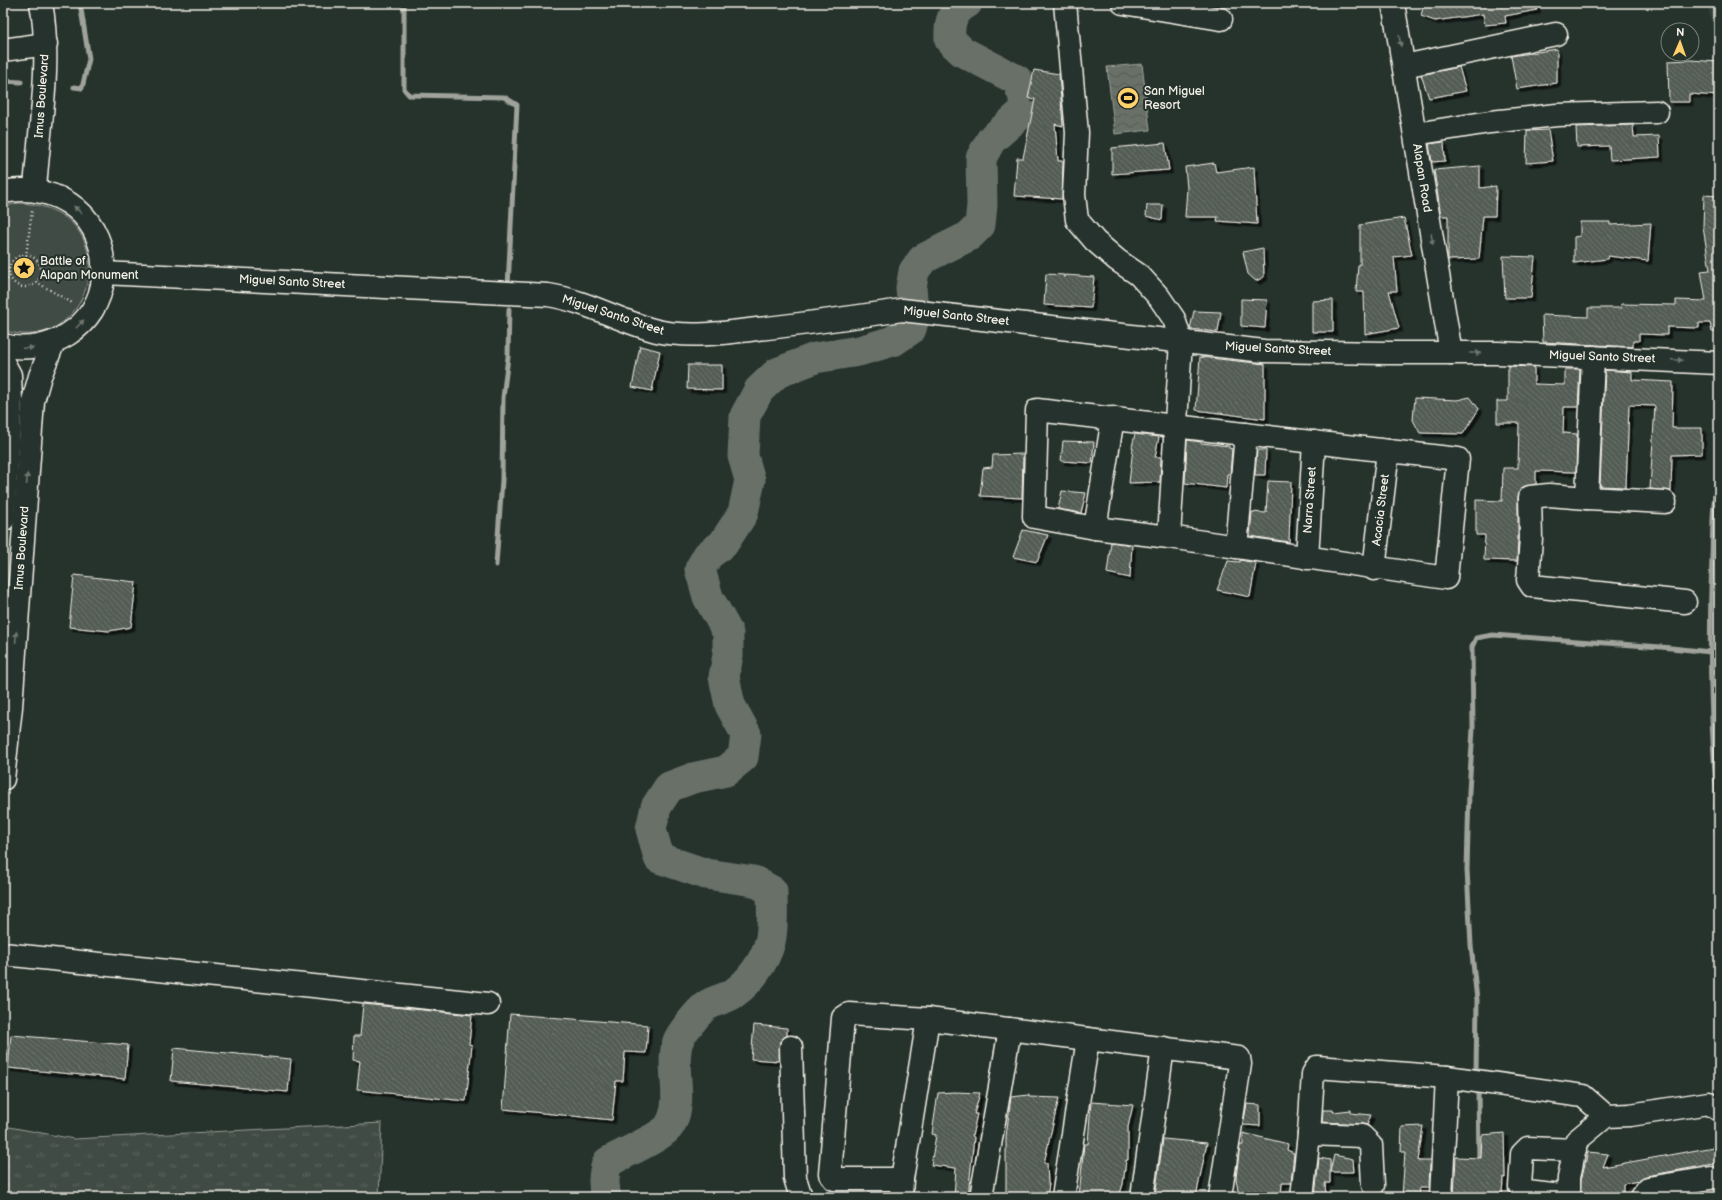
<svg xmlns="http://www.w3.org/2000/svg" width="1722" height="1200" font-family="'Balsamiq Sans',sans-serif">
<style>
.built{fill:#333f39}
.grass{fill:url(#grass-tufts);stroke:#9a9e96}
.green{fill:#414b45;stroke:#9a9e96}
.water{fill:url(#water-waves);stroke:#9fa39b}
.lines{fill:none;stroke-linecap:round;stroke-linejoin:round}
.stream{stroke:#9fa39b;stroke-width:5}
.river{stroke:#676f68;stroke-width:31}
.building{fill:url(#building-back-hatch);stroke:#f4f1e8;filter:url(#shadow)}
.minor-casing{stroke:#f4f1e8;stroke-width:25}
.major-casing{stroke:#f4f1e8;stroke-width:25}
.path{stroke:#f4f1e8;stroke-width:2.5;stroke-dasharray:1 3;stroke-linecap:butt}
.minor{stroke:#26332d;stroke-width:22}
.major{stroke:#26332d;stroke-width:22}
.oneway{fill:#6e766e}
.labels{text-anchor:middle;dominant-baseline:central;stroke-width:4;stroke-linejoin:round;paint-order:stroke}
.poi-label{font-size:12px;fill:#f4f1e8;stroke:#26332d;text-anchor:start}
.street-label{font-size:12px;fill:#f4f1e8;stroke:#26332d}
</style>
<defs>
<pattern id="grass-tufts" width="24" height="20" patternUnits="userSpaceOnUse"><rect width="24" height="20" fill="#414b45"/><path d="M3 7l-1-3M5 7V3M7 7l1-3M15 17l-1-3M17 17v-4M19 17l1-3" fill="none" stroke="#5d6560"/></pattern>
<pattern id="water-waves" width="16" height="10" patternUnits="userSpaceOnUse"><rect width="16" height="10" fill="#676f68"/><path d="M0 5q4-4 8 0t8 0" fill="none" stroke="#565a55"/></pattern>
<pattern id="building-back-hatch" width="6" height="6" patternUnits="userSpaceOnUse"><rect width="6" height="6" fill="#525c55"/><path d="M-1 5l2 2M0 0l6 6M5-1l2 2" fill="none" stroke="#6c746d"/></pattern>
<filter id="shadow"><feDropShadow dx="3.5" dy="3.5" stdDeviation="0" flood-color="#0009"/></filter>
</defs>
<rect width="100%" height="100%" fill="#26332d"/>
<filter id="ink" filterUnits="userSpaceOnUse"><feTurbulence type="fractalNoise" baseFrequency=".025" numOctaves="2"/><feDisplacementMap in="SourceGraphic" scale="8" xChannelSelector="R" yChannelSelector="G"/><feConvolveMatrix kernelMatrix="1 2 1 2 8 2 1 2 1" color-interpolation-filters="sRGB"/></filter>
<g filter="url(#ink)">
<path class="built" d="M1707,3H1719V49H1718Z"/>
<path class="grass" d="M382,1123L379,1197H3L4,1126L74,1139Z"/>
<path class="green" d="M18,203C133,207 95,361 3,330V207Z"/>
<path class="water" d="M1142,64L1150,130L1115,134L1107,67Z"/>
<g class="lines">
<g class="stream">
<path d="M404,3V89L409,95L504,97L517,105L508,287"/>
<path d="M3,81L21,82"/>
<path d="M74,87L82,88L89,59L80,3"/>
<path d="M1719,472C1712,500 1713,528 1712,557C1709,633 1710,710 1716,786C1717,805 1713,825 1719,843"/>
<path d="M496,565L502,480L503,398L508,357L509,309"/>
<path d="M1476,1075L1477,1000L1471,945L1467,870L1469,791L1473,729L1472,647L1476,638L1493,635L1661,647L1711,652"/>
<path d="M1478,1087L1479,1164"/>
</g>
<path class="river" d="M606,1197C603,1185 603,1173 608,1162C622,1154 664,1136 670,1125C685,1099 669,1068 678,1041C681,1033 699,1011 706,1006C714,1000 726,999 734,993C750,982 765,961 770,942C774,926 772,908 772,891L754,881L706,874L659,858L651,829L656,807L669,787L693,778L726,771L743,757L746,734L730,705L724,677L728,655V633L708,597L700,569L708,555L723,544L743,513L750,480L743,456L745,416L759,390L777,373L815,358L859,351L893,341L911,329L914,318L911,288L914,271L923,259L969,236L980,225L982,205L981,158L991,140L1024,111V97L1017,80L963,52L950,40C949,23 951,12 967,3"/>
</g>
<g class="building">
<path d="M1424,3H1536L1537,10L1505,16L1506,23L1485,25L1483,14L1435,21L1421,16Z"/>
<path d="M1557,49V83L1517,89L1511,56Z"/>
<path d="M1690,60L1719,62V96L1689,94V102H1669L1668,61Z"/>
<path d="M1459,67L1466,91L1429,98L1421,75Z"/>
<path d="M1034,70L1059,74L1063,126L1055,124L1058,161H1063L1062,199L1014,196L1017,158H1023L1035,99L1028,98Z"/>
<path d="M1633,125L1634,137L1659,136L1660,157L1610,160L1609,146L1577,147L1576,127Z"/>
<path d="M1548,130L1553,161L1526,163L1527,131Z"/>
<path d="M1444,142L1445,161L1432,162L1429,144Z"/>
<path d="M1165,143L1169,170L1112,174V148Z"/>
<path d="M1214,163L1216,172L1254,167L1257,224L1217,221L1218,217H1185L1187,188L1185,167Z"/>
<path d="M1480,166V188L1496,186L1495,216H1483L1479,259L1448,260V216H1441L1434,170Z"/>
<path d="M1704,195L1719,196V332H1712L1710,323H1699V328L1667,327V335L1639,334V341H1633V347L1543,342L1542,315L1588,317V308H1621V304L1676,305V300L1706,301L1701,271L1710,270L1703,227Z"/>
<path d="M1147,205H1163L1162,220L1146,216Z"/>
<path d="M1404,218L1412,255L1394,257L1397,291H1389L1399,328L1365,334L1364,292H1356L1358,265H1360V225Z"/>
<path d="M1580,222H1610V225L1651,223L1648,261L1608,256L1607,259L1574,263V237L1580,236Z"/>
<path d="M1263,248L1264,277L1256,281L1248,274L1243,252Z"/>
<path d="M1503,256L1535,257L1531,298H1505Z"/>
<path d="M1046,274L1064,275V278L1065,275L1094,277L1091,308L1044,305Z"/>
<path d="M1241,299L1267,300L1265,328L1241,326Z"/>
<path d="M1333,300V332H1312V301Z"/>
<path d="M1194,311L1221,312L1218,332L1190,329Z"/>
<path d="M640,346L660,351L652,391L632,387Z"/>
<path d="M1200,357L1265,364V419L1196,410Z"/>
<path d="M688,365H722V390L687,389Z"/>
<path d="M1508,366L1534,367V384L1565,385V369H1580L1578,407H1564L1563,433L1577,434L1576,472L1536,471V484L1523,487L1518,497V538L1517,561L1484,560L1485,535H1476V500L1502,501L1503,468H1518L1519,423H1497V401H1508Z"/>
<path d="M1605,370L1632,372V380L1673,382L1672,428H1702V454L1672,455L1671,491L1650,489L1655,406L1629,405L1626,487L1600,486Z"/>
<path d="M1470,397L1479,409L1463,434L1420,433L1413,420L1415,398L1457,400Z"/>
<path d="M1135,434L1159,437L1155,457H1161L1160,482L1129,483L1133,448L1132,447Z"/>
<path d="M1187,440L1201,442V443L1229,446V448L1232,449L1230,474H1227L1226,488L1185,483Z"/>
<path d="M1063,441L1094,442L1092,463L1061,461Z"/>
<path d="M1257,450H1266L1265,475H1255Z"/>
<path d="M1023,454L1022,498L980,496L983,468L992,467L993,455Z"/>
<path d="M1268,481L1291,482L1289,542L1250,536L1252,512L1266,513Z"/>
<path d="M1062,491L1086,493L1081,513L1058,509Z"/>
<path d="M1023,530L1048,535L1037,562L1013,557Z"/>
<path d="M1111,542L1132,545L1130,578L1107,573Z"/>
<path d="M1240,560L1256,563L1250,597L1217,590L1228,561L1240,562Z"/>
<path d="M74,575L136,582L131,627L109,631L69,627Z"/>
<path d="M363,1004L472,1015L469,1044L472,1045L466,1101L357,1090L360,1061L353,1060L354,1036H360Z"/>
<path d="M510,1014L648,1025L646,1053L625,1052L623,1081H616L612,1120L503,1109Z"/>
<path d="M754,1025L787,1028V1036L780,1041L779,1061L751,1059Z"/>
<path d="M11,1035L128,1045L125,1079L8,1068Z"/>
<path d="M174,1048L291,1059L288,1092L171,1081Z"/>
<path d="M954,1092L980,1093L974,1114H977L972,1136L974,1137L968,1197H954L956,1168L931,1165L936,1135L932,1134L938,1093Z"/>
<path d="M1029,1095V1097L1059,1098L1044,1163H1047L1048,1184H1049L1047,1197L1006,1196V1137L1011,1097Z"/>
<path d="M1091,1102L1133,1105L1128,1127V1160H1126L1123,1184L1119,1197H1079L1084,1144H1088Z"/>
<path d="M1247,1104L1260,1105V1126L1243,1125Z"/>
<path d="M1323,1110H1333V1112L1351,1110V1113L1371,1115L1367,1125L1362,1124L1322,1122Z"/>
<path d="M1423,1126L1418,1161H1430L1429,1188H1419L1418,1197H1402L1405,1152H1401L1402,1127Z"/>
<path d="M1243,1133L1288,1144L1287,1150L1294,1153L1291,1183H1282L1281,1197H1239L1236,1178L1240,1145H1243Z"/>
<path d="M1504,1133L1505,1178L1503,1177L1502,1197H1454L1456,1157L1481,1158L1482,1135Z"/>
<path d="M1163,1139L1207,1143L1196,1197H1155Z"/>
<path d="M1719,1146V1163L1646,1176L1638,1181L1623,1184V1197H1581V1180L1588,1152L1608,1154L1603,1167Z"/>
<path d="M1334,1155L1353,1159L1354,1172H1330Z"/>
<path d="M1319,1158L1330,1160V1183H1325L1326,1197H1315Z"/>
</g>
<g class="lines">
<g class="minor-casing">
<g id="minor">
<path d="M1065,3L1077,133L1074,195L1077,220L1095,241L1117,260L1139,275L1159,297L1174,319L1181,341L1169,537"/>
<path d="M1123,3L1221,19"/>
<path d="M1393,3L1451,353"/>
<path d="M3,50L46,44"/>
<path d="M1404,66L1556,34"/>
<path d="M1415,134L1490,122L1557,115L1657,112"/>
<path d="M1593,357L1587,498L1665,502"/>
<path d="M1037,410L1458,459L1446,578L1169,537L1095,528L1034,517Z"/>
<path d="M1587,498L1549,495L1530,497L1531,538L1528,580L1532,586L1685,602"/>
<path d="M1095,528L1113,418"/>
<path d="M1236,547L1246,434"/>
<path d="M1307,558L1314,442"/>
<path d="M1374,569L1388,451"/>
<path d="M3,954L488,1004"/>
<path d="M791,1047L795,1178L801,1197"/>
<path d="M1309,1134L1362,1136L1371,1145L1373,1185"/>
<path d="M902,1179H834L830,1174L843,1018L849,1014L928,1019L1239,1058L1240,1064L1220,1197"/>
<path d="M901,1197L902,1179L928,1019"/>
<path d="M981,1197L1010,1029"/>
<path d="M1063,1197L1088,1039"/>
<path d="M1142,1197L1163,1048"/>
<path d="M1302,1197L1309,1134L1313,1074L1317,1067L1447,1077"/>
<path d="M1441,1197L1447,1077L1583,1096L1606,1116"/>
<path d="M1568,1197L1569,1178L1576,1141L1606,1116L1630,1115L1709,1103L1719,1110"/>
<path d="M1569,1197L1527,1192L1520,1187L1522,1154L1528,1148L1575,1150"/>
<path d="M1641,1197L1648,1188L1711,1178"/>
</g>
</g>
<g class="major-casing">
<g id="major">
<path d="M35,189C39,128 52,64 41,3"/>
<path d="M3,192C59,181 108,218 103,278C99,326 48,357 3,345"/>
<path d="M103,273L548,295C588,301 620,322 657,331C689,338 725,333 757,329C806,324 854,317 902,310L1264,351L1385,353H1498L1719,363"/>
<path d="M3,362L10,375L11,400L3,520"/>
<path d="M3,779L11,707L33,401L40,376L53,344"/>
</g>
</g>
<g class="path">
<circle cx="25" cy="271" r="16"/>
<path d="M26,256L32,211"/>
<path d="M3,281L10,278"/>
<path d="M36,282L74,304"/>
</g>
<use href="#minor" class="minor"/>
<use href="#major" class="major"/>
</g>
<defs><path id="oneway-solid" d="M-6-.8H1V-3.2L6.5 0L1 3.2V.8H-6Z"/></defs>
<g class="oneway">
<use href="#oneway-solid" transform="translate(1400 41) rotate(80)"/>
<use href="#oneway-solid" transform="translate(78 210) rotate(-137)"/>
<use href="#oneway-solid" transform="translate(1432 239) rotate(81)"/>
<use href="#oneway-solid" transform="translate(80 324) rotate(-46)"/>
<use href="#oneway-solid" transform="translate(28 348) rotate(-2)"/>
<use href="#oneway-solid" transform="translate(1475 353)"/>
<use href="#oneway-solid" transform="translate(1677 360) rotate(3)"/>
<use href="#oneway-solid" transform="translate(27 479) rotate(-86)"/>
<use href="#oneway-solid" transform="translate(16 637) rotate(-86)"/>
</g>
</g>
<defs>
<g id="stadium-disc" transform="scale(1.15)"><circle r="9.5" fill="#ffd166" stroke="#26332d"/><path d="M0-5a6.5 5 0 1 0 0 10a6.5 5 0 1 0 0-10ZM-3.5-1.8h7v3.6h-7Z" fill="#111"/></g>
<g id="sight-disc" transform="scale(1.15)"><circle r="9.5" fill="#ffd166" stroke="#26332d"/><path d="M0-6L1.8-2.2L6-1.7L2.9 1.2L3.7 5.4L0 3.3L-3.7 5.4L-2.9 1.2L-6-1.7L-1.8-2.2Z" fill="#111"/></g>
</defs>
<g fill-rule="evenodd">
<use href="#stadium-disc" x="1128" y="98"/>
<use href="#sight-disc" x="24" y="268"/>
</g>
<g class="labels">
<g class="poi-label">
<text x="1144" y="91">San Miguel<tspan x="1144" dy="14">Resort</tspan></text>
<text x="40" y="261">Battle of<tspan x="40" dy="14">Alapan Monument</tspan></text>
</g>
<g class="street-label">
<text transform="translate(42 96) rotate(-86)">Imus Boulevard</text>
<text transform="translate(1422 178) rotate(81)">Alapan Road</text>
<text transform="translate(292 282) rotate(3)">Miguel Santo Street</text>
<text transform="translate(613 315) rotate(18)">Miguel Santo Street</text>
<text transform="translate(956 316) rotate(6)">Miguel Santo Street</text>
<text transform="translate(1278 349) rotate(3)">Miguel Santo Street</text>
<text transform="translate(1602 357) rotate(2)">Miguel Santo Street</text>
<text transform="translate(1310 500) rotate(-86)">Narra Street</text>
<text transform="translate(1381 510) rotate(-83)">Acacia Street</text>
<text transform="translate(22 548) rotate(-86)">Imus Boulevard</text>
</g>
</g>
<rect width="1722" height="1200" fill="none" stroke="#26332d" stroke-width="16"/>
<rect x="8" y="8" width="1706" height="1184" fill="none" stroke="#f4f1e8" stroke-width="1.5" filter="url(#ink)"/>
<g transform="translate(1680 42) rotate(2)"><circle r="19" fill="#26332d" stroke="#787f78"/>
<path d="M0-3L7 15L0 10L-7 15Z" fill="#ffd166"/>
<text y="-6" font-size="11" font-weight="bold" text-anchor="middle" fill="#f4f1e8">N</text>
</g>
</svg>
